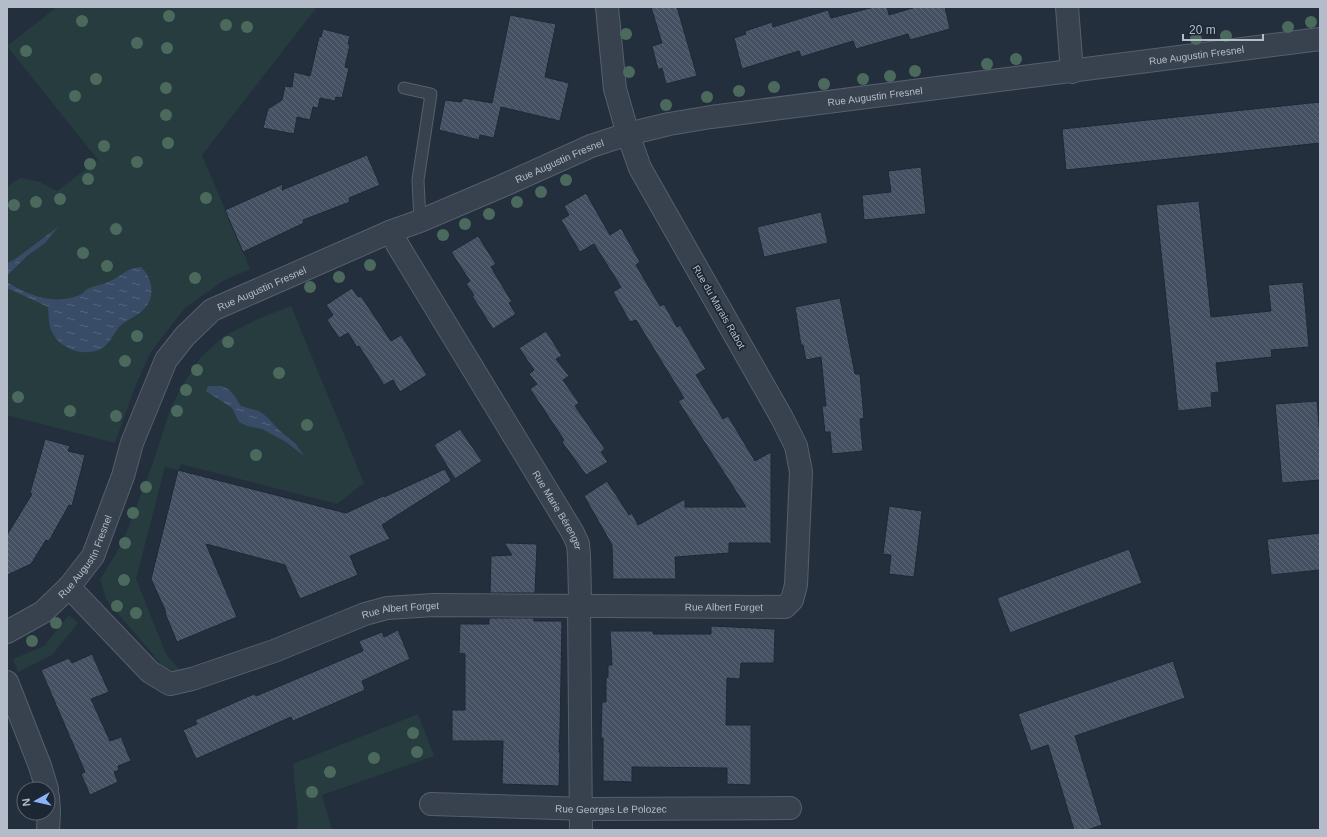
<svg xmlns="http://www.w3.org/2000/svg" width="1327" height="837" font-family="Arial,sans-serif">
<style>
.green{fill:#263c3f}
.water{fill:url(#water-ripples)}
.building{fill:url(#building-back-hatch);stroke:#1f2835}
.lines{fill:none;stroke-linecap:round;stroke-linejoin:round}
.service-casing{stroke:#565f6c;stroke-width:13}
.minor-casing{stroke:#565f6c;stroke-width:24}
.tertiary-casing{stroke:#565f6c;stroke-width:24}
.service{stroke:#38414e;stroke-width:11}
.minor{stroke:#38414e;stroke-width:22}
.tertiary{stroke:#38414e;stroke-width:22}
.tree{fill:#4b6a5d}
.labels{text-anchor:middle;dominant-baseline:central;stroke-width:3.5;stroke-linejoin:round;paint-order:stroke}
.street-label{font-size:10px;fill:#b4bcc9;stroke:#1d2633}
</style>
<defs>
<pattern id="water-ripples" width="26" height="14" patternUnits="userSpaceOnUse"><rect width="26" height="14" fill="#394c67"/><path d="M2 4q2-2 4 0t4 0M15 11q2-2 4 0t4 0" fill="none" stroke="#53647b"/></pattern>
<pattern id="building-back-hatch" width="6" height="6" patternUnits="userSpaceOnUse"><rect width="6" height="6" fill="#455162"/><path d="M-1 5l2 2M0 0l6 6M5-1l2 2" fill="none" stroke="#5d6877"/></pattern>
</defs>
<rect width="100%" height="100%" fill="#242f3e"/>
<g class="green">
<path d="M57,7H317L202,155L250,269L223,281L185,308L150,353L133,392L115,443L7,415V187L20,178L40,182L57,191L98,160L7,46Z"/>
<path d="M291,306L364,483L337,504L181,464L178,470L165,467L136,579L166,654L185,676L162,665L107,601L100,580L121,545L132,518L153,463L170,410L181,388L200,358L224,336L260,318Z"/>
<path d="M69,615L78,623L52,655L18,672L13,659L44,646Z"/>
<path d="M418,714L434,756L322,795L332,830H297L298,819L293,764Z"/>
</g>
<g class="water">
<path d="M58,227L45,243L27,256L7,276V263L14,260Z"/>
<path d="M141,267C152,277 156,296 145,308C138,316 128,319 120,326C114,333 109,345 101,349C84,357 62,350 53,334C48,326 49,315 48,307L7,288V282C28,295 52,305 77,296C81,295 84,292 87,289C94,286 101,285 108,282C121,277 124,269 141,267Z"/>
<path d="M208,386H222L228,389L234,395L240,405L244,407L259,411L267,417L280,431L295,443L304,456L286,442L262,429L247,426L239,422L232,408L206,391Z"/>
</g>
<g class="building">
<path d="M651,7H677L697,76L666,84L662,68L658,70L652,46L662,43Z"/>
<path d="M874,7H887L889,15L916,7H945L950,29L910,40L908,34L856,49L853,41L801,57L799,51L742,69L734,38L746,34L745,31L772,22L773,27L828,10L831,18Z"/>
<path d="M510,15L556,24L545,77L569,83L560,121L501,107L494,138L480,135L479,140L439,130L445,100L461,102L463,98L492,103Z"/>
<path d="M323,29L350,36L348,44H350L345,67L349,68L342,98L336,97L335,101L320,98L318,108L313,107L310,120L297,117L294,134L263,128L268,109L282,100L285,86L292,87L294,72L310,76L319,37H321Z"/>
<path d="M1320,102V143L1066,170L1062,129Z"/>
<path d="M367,155L380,185L349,198L350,202L303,220L304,223L243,252L225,210L283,184L282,190Z"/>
<path d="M921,167L926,214L864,220L862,195L891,192L888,171Z"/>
<path d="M586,193L610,235L621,228L640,262L636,265L660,306L664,304L677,327L680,325L706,369L696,375L723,419L728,416L755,461L771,452V546L769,543H729V553L675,557L676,579H613L612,545L584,496L607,481L629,515L632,513L638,525L685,499V507H746L678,401L684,398L636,320L630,322L613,292L621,287L594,244L580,252L561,220L569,215L564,206Z"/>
<path d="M1199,201L1211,317L1271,311L1268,285L1303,282L1309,347L1271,350L1272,357L1216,363L1219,392L1211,393L1212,407L1178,411L1156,205Z"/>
<path d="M821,212L828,243L764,257L757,227Z"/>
<path d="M478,236L496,264L491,267L512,302L509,303L516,314L493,329L472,296L474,295L466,284L470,281L451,252Z"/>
<path d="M352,288L358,297L361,296L391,341L401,335L427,375L400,392L393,380L384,385L359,346L357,347L348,333L339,338L327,320L333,315L326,305Z"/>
<path d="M840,298L855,374H860L864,418L860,419L863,451L832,454L830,432H825L822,406H826L821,357L806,360L803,345H801L795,307Z"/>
<path d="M546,331L562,356L556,359L569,376L563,380L579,403L575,406L605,449L601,452L608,462L586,475L562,442L564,440L530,389L537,384L529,374L534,370L519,348Z"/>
<path d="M1317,401L1320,438V480L1282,483L1275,404Z"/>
<path d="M460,429L482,461L455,479L434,445Z"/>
<path d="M45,439L70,446L68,451L85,455L72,506L69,505L49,541L46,540L31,564L7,575V535L32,494L30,493Z"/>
<path d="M445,469L451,481L382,525L390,539L350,556L358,575L300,599L285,565L206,544L237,617L177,642L165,613L166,612L151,579L178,470L346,513L383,496L384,497Z"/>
<path d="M889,506L922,511L914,577L889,574L891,555L883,554Z"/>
<path d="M1320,533V570L1271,575L1267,539Z"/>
<path d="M504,543L537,544L535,593H490L491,556L512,555Z"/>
<path d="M1129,549L1142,583L1010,633L997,598Z"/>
<path d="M489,618H534V621H562L560,731L559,752H560L559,786L502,784L503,741H452V710H465V654L459,653L460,624H489Z"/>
<path d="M711,626L775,629L774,663H741L740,679L727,678L726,725H751V785L727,784V768L632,767V782L603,781V738H601L602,702H606V678L608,677V665H612L610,631H653V634H711Z"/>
<path d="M398,630L410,659L362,681L365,690L293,721L291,717L196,759L183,730L197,724L195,720L254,694L256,696L363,651L359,641L382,632L384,637Z"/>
<path d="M92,654L109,692L91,699L110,741L121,737L131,761L118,766L119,770L114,772L118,782L90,795L81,774L85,772L41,670L69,658L72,663Z"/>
<path d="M1173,661L1185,698L1075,736L1102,825L1087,830H1074L1048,745L1031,751L1018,714Z"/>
</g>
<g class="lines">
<g class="service-casing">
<path id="service" d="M404,88L431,94L418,180L420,221"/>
</g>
<g class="minor-casing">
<g id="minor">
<path d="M1067,7L1072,72"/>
<path id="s1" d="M392,231L397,244L573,533L578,544L579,556L580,597L579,606L581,830"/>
<path id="s2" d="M69,587L150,672L170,684L192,679L274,651L365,614L387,608L434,605L785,607L792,600L796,585L801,472L796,446L782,418L640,168L628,134L615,89L607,7"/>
<path d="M7,682L40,766L47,789"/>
<path id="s3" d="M431,804L587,809L790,808"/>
<path d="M48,830L49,812L48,797"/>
</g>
</g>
<g class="tertiary-casing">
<g id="tertiary">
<path id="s4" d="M7,632L43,612L69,587L93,556L123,476L132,443L166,360L185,336L212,310L392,231L420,221L502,186L591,146L628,134L669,124L711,117L1320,39"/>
</g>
</g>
<use href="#service" class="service"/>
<use href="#minor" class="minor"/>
<use href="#tertiary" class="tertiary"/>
</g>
<g class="tree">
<circle cx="169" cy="16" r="6"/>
<circle cx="82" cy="21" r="6"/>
<circle cx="1311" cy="22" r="6"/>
<circle cx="226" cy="25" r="6"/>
<circle cx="247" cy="27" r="6"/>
<circle cx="1288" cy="27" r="6"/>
<circle cx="626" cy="34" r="6"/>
<circle cx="1226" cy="36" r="6"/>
<circle cx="1196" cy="39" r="6"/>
<circle cx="137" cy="43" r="6"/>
<circle cx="167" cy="48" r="6"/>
<circle cx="26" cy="51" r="6"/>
<circle cx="1016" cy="59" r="6"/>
<circle cx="987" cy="64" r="6"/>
<circle cx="915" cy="71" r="6"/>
<circle cx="629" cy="72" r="6"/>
<circle cx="890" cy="76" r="6"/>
<circle cx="96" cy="79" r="6"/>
<circle cx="863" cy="79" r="6"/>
<circle cx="824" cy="84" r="6"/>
<circle cx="774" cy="87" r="6"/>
<circle cx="166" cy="88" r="6"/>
<circle cx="739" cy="91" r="6"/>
<circle cx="75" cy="96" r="6"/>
<circle cx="707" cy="97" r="6"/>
<circle cx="666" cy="105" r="6"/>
<circle cx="166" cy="115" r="6"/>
<circle cx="168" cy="143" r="6"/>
<circle cx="104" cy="146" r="6"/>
<circle cx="137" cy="162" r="6"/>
<circle cx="90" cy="164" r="6"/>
<circle cx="88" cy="179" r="6"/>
<circle cx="566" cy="180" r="6"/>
<circle cx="541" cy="192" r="6"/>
<circle cx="206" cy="198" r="6"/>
<circle cx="60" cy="199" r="6"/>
<circle cx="36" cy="202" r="6"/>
<circle cx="517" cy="202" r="6"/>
<circle cx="14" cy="205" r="6"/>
<circle cx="489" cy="214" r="6"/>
<circle cx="465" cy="224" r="6"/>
<circle cx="116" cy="229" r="6"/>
<circle cx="443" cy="235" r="6"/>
<circle cx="83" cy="253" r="6"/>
<circle cx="370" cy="265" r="6"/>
<circle cx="107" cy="266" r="6"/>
<circle cx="339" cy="277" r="6"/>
<circle cx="195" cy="278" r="6"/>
<circle cx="310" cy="287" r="6"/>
<circle cx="137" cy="336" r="6"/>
<circle cx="228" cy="342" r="6"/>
<circle cx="125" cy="361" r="6"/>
<circle cx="197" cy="370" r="6"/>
<circle cx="279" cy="373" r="6"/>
<circle cx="186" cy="390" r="6"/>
<circle cx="18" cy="397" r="6"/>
<circle cx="70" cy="411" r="6"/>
<circle cx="177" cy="411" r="6"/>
<circle cx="116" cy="416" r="6"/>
<circle cx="307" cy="425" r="6"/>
<circle cx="256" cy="455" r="6"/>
<circle cx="146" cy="487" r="6"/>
<circle cx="133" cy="513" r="6"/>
<circle cx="125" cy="543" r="6"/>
<circle cx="124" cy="580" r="6"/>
<circle cx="117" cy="606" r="6"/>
<circle cx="136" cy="613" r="6"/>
<circle cx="56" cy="623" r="6"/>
<circle cx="32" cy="641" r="6"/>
<circle cx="413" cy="733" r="6"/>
<circle cx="417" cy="752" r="6"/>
<circle cx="374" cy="758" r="6"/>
<circle cx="330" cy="772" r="6"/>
<circle cx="312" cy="792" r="6"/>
</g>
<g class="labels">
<g class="street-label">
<text stroke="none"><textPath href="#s4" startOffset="1420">Rue Augustin Fresnel</textPath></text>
<text stroke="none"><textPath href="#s4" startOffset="1096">Rue Augustin Fresnel</textPath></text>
<text stroke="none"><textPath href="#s4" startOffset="772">Rue Augustin Fresnel</textPath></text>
<text stroke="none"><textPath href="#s4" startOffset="448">Rue Augustin Fresnel</textPath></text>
<text transform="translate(719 307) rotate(60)">Rue du Marais Rabot</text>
<text stroke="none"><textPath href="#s1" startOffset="325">Rue Marie Bérenger</textPath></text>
<text stroke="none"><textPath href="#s4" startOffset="112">Rue Augustin Fresnel</textPath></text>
<text stroke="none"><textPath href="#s2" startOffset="708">Rue Albert Forget</textPath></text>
<text stroke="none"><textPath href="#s2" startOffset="384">Rue Albert Forget</textPath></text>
<text stroke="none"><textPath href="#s3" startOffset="180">Rue Georges Le Polozec</textPath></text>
</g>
</g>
<rect width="1327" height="837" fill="none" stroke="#b4bcc9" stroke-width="16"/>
<g transform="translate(36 801) rotate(262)"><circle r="19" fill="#1d2633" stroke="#59626f"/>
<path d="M0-3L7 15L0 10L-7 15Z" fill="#8ab4f8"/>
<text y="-6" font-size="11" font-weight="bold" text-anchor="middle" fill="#b4bcc9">N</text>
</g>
<path d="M1183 34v6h80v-6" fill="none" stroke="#b4bcc9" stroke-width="2"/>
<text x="1189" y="34" font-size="12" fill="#b4bcc9" stroke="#1d2633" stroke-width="3" paint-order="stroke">20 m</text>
</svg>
